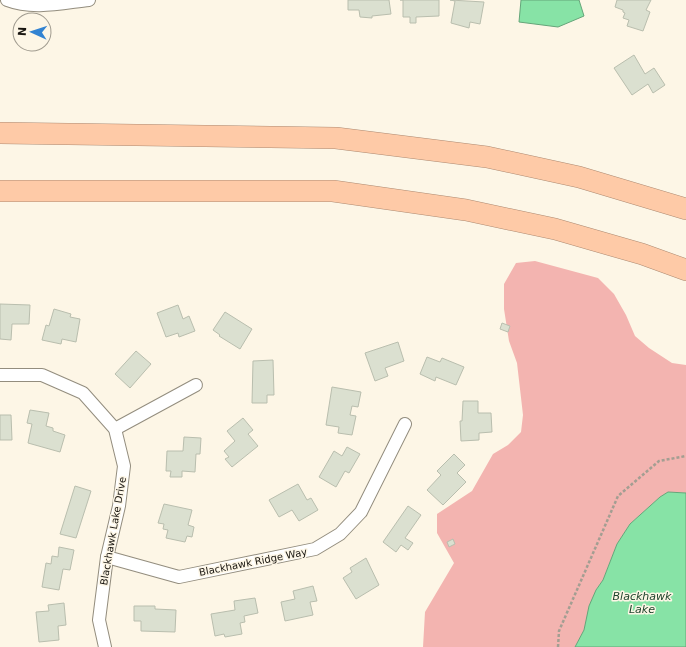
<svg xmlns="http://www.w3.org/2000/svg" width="686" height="647" font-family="'DejaVu Sans',sans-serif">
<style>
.forest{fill:#f3b4b0}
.water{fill:#87e3a6;stroke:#65a579}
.building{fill:#dbe0d0;stroke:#b9beae}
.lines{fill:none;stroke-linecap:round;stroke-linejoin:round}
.street-casing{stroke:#938d7e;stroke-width:14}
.highway-casing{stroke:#ad8a72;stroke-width:22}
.path{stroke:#a39e92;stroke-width:2.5;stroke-dasharray:3 2;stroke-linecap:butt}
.street{stroke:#fff;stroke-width:12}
.highway{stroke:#fecaa7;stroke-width:21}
.labels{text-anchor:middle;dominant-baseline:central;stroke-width:3;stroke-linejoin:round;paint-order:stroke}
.street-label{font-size:10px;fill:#17140f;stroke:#fdf6e6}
.water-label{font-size:11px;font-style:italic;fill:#1c422a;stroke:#fdf6e6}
</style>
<rect width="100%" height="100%" fill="#fdf6e6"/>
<path class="forest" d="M535,261L598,278L614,294L626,315L635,336L649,348L672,363L686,365V493L668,492L660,497L630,524L617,544L603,580L596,590L584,630L575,647H423L425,612L454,563L437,533V514L472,491L493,454L508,445L521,432L523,415L517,363L509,341L504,309V284L516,263Z"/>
<g class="water">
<path d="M521,0H579L584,16L558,27L519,22Z"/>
<path d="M668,492L686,493V647H575L584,630L589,606L596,590L603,580L617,544L630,524L660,497Z"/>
</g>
<g class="building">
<path d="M348,0H389L391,14L372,16V18L360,17L359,10H348Z"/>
<path d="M400,0H439V16L416,17V23H410V17H403V0Z"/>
<path d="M450,0L484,2L480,24L470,22L469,28L451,23L455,1Z"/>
<path d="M617,0H651L646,10L650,12L643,31L627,26L629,20L623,18L625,13L623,12V10L615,7Z"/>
<path d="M634,55L645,74L654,68L665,85L653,93L648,84L632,95L614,68Z"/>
<path d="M0,304L30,305L29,324H12L11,340L0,339Z"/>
<path d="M178,305L183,319L189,316L195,331L179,337L178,333L166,337L157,313Z"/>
<path d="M54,309L71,314L70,317L80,319L76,342L62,339L61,344L42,340L46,325L49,326Z"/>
<path d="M225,312L252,329L240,349L219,336L220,335L213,330Z"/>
<path d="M502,323L510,326L508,332L500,329Z"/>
<path d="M398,342L404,361L385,368L388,376L375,381L365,353Z"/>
<path d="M136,351L151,364L130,388L115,374Z"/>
<path d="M427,357L440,362L442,358L464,367L456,385L436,377L435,381L420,374Z"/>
<path d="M273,360L274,395H267V403H252L253,361Z"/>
<path d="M332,387L361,392L358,407L352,406L350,415L356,416L352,435L338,433L339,427L326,425Z"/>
<path d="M463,401H478V413H491L492,432L479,433V440L461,441L460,421H462Z"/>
<path d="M30,410L49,413L46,426L53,428V431L65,435L60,452L28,443L32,424L27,423Z"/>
<path d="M0,415H11L12,440H0Z"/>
<path d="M243,418L253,430L248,434L258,446L232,467L225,459L229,457L224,451L235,441L227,431Z"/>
<path d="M184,437L201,438L200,454H196L195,472L182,471V477H170L171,471H166L167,451H183Z"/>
<path d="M347,447L360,454L349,473L345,471L336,487L319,477L334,451L342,456Z"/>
<path d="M454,454L465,465L457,473L466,482L443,505L427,490L441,475L437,471Z"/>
<path d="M298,484L307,500L311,498L318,510L299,521L292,510L279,517L269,500Z"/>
<path d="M75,486L91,491L76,538L60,534Z"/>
<path d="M164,504L192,510L188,525L194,527L192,537L187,536L185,542L166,538L168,530L163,529L164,524L158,523Z"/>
<path d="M408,506L421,515L405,538L413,543L408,550L401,545L396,552L383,542Z"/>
<path d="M453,539L455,544L449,547L447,542Z"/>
<path d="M59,547L74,550L70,570L63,569L59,590L42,587L46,563L51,564L52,556L58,557Z"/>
<path d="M366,558L379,585L356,599L343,578L352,572L350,568Z"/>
<path d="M313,586L317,601L310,602L313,615L285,621L281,602L295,599L293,591Z"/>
<path d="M255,598L258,613L244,616L245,622L240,623L242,634L225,637L224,634L215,636L211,614L235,610L234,601Z"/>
<path d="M64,603L66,625L58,626L59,640L39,642L36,612L49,611L48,605Z"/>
<path d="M134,606H155V609L176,610L175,632L141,631V621H134Z"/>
</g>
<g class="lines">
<g class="street-casing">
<g id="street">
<path d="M7,0C33,10 62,3 89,0"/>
<path d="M0,375H42L83,393L115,429L124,466L119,506L107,557L99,620L105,647"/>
<path d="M115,429L196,385"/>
<path d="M107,557L179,577L315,549L340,534L361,512L405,424"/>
</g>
</g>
<g class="highway-casing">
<g id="highway">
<path d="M0,133L336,138L487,157L579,177L686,209"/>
<path d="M0,191H333L466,210L555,229L642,254L686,270"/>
</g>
</g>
<path class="path" d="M558,647L559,631L618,496L659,461L686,456"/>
<use href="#street" class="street"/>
<use href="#highway" class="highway"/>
</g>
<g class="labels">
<g class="street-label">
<text transform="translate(113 531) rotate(-80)">Blackhawk Lake Drive</text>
<text transform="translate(253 562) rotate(-11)">Blackhawk Ridge Way</text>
</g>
<g class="water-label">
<text x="642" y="596">Blackhawk<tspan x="642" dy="13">Lake</tspan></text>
</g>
</g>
<g transform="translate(32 32) rotate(273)"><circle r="19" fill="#fdf6e6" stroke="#a19c90"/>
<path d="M0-3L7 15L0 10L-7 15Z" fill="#3283d2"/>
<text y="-6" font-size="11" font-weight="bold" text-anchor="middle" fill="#17140f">N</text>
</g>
</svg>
